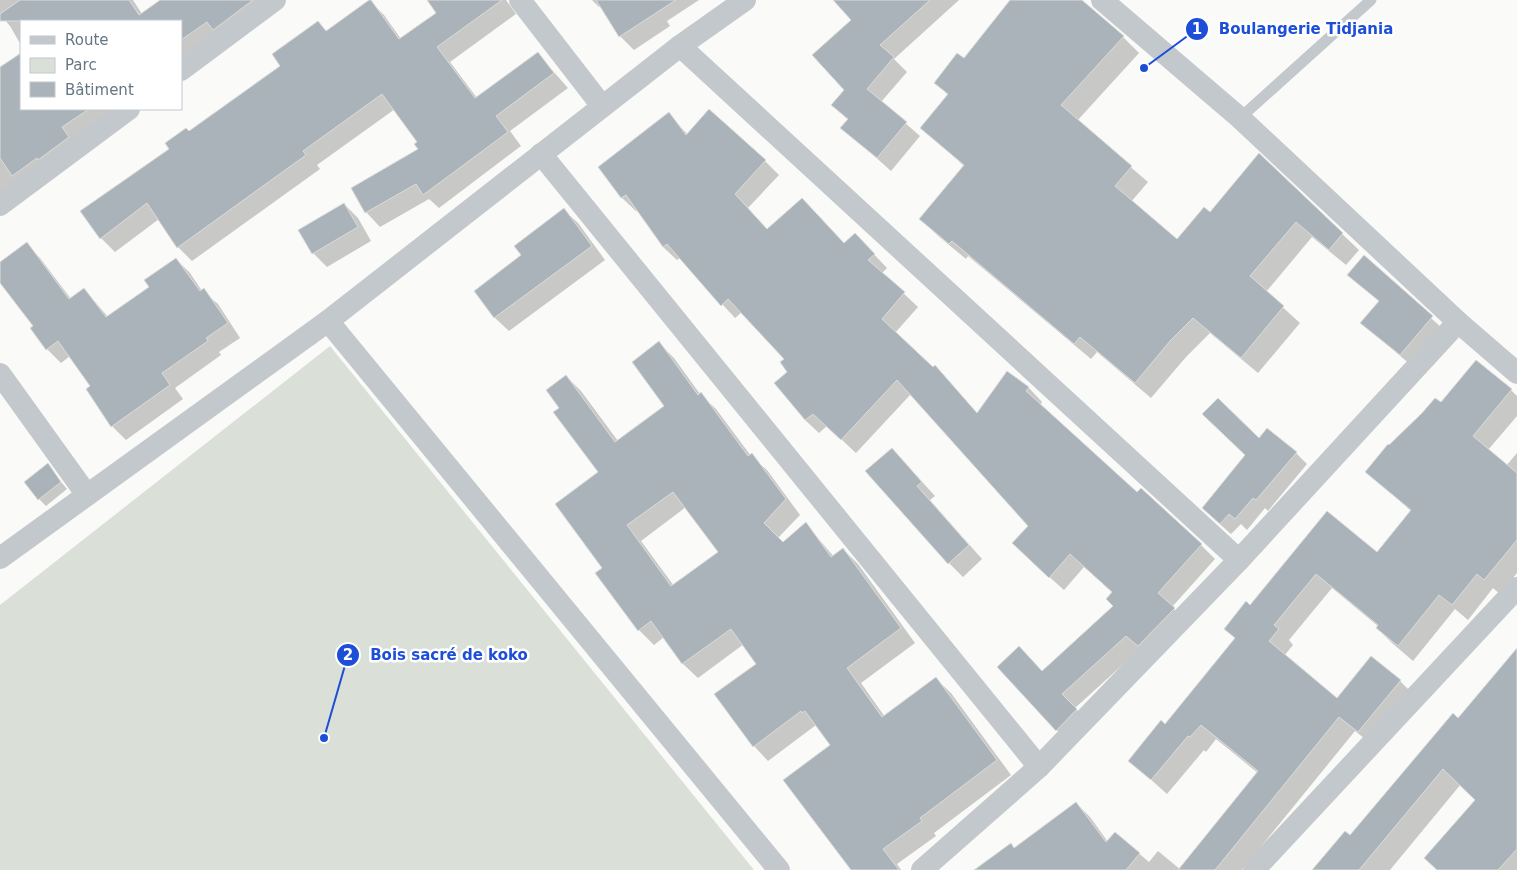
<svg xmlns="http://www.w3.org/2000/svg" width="1517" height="870" font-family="'DejaVu Sans',sans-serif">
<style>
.green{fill:#dadfd7}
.shadow{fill:#0003;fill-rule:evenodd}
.building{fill:#aab3b9;stroke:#dcdcda;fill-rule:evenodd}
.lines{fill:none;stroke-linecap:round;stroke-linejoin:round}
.service{stroke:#c3c8cc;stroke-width:11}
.minor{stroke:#c3c8cc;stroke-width:22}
.leader{fill:none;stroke:#1d4ed8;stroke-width:2}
.callout-dot{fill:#1d4ed8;stroke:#fff;stroke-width:2}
.mark-label{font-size:15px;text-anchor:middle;font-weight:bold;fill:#fff}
.callout-label{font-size:15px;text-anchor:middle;font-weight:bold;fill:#1d4ed8;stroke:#fff;stroke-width:5;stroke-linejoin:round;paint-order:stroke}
</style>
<rect width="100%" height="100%" fill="#fafaf8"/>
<path class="green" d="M330,346L754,870H0V605Z"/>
<g class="shadow">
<path d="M0,0H133L142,14L162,0H258L181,65V21H21V45L10,26L2,17L0,18Z"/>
<path d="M428,0H506L516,14L450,62L477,98L538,54L568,88L510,131L521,146L439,208L429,199L380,227L366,212L420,149L419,142L395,109L317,165L320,169L192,261L178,247L159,219L115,252L101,238L170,149L190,132L282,66L318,23L327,32L370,1L384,15L401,39L438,13Z"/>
<path d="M592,0H699L667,21L670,26L634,50L620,36L601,6L599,7Z"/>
<path d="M835,0H959L894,59L907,72L881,102L920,136L891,171L842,127L848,120L833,105L845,90L853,20Z"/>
<path d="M1012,0H1075L1123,37L1139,53L1077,121L1148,182L1131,202L1177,240L1210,214L1259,155L1359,250L1346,265L1312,237L1266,292L1300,323L1258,373L1210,333L1186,357L1151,398L1097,352L1091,359L968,256L966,259L937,235L921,219L964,166L922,128L949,96L936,83L964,60Z"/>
<path d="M21,54V109H119L0,201V69Z"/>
<path d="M669,114L688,135L765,161L779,175L747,209L768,231L869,249L887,268L882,273L918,307L895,333L933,369L935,367L978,414L1007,372L1029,388L1042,402L1040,405L1137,494L1201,545L1215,559L1172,607L1187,622L1140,649L1075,708L1090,724L1070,744L1057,730L1042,672L1115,606L1113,593L1084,567L1064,590L1027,557L1029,526L911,394L856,453L827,426L819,433L805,420L785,359L742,312L735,318L680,258L677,260L663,247L638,210L636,211L622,198L600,168Z"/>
<path d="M344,204L358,218L371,241L327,267L313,253Z"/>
<path d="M564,210L578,223L605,260L509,331L495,318L475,291L523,255Z"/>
<path d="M26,244L40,258L71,299L84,289L108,317L151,287L176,259L190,273L202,291L218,304L240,338L219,352L221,355L175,388L183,399L126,440L112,426L92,387L70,356L61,363L47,349L32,328L34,326L0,280V264Z"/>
<path d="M1364,257L1443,329L1412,366L1362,323L1380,302L1349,275Z"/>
<path d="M659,343L674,358L700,394L716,409L751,456L767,470L800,515L778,538L783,544L806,524L834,557L843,549L858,564L915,643L861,683L885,717L936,679L951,693L1011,775L934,833L936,836L897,864L901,870H852L832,746L816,725L768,761L754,746L758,664L744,644L698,678L683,664L664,637L654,645L639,630L597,573L604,569L599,472L560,408L566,376L581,391L618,441L666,406ZM686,507L719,552L674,586L641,541Z"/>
<path d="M1511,390L1517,396V416L1488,450L1506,466L1517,453V573L1500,594L1493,588L1468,620L1455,609L1413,661L1392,643L1377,628L1379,627L1332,588L1289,640L1293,645L1284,656L1338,700L1400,681L1415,696L1374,746L1355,731L1242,870H1195L1258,773L1216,739L1206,752L1204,750L1167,794L1130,761L1165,726L1236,639L1251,607L1327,513L1377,553L1411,511L1366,471L1389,446L1441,404Z"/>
<path d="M1259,440L1296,453L1307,464L1268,511L1265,508L1247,530L1241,524L1231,534L1214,519Z"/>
<path d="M905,463L935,496L930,500L982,559L963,577L949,563Z"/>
<path d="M47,465L67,489L46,506L39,499Z"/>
<path d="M1517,650V870H1438L1477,801L1461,784L1390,870H1314L1350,837L1458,720Z"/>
<path d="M1076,803L1090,817L1108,842L1115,833L1149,862L1158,851L1181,870H976L1015,849Z"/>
</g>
<g class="building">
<path d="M20,0H129L139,15L160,0H253L213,30L207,22L181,40V21H0V14Z"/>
<path d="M369,0H371L399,39L436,13L427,0H502L437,47L475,98L538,52L554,73L496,116L508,132L423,195L416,184L365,213L351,188L418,149L414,144L417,142L382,94L303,151L306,155L177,248L147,203L100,239L80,211L169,149L165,143L186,128L189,131L280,66L272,54L318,21L326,31Z"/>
<path d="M596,0H676L619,37Z"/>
<path d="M833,0H930L880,45L894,57L867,89L907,122L877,158L840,128L848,119L831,105L844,90L812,55L851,20Z"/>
<path d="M1010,0H1082L1124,36L1061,105L1132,166L1115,186L1177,239L1204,207L1210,212L1259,153L1343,233L1329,250L1296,222L1250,276L1284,306L1241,358L1193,318L1170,341L1135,383L1080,337L1074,344L952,241L949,244L919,219L964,165L920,128L948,94L934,83L957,53L964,58Z"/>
<path d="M21,53V109H89L62,127L69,137L38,160L37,158L12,176L0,158V67Z"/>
<path d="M709,109L766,160L735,194L767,229L802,198L844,243L855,233L875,254L868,260L905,292L882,319L933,367L935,365L977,413L1007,371L1029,387L1026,391L1137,492L1141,488L1202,544L1158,593L1175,608L1138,646L1126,636L1062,694L1077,709L1056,731L997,667L1019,646L1042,671L1113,606L1106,599L1112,592L1070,554L1049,578L1012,543L1028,526L897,380L841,440L813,414L805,420L774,383L787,372L780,362L784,359L728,299L721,306L667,244L663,247L626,195L621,198L598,167L669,112L686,135Z"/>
<path d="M344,203L358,227L312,254L298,230Z"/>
<path d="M564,208L592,246L494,318L474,291L521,255L514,246Z"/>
<path d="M27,242L69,299L84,288L106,317L149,287L144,280L176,258L200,291L204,288L228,323L206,338L208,341L162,373L170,385L111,427L86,389L90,386L58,341L46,350L30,328L33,326L0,283V262Z"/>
<path d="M1364,255L1433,316L1400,355L1360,323L1379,301L1347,275Z"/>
<path d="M659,341L698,395L701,392L748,456L752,453L786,499L764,523L783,542L806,522L831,557L843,548L901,628L847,668L882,717L936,677L997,760L920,818L922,821L883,849L899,870H851L783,780L830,745L805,711L802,713L801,711L753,747L714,694L756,664L731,629L682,664L651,621L638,631L595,573L602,568L555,504L598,472L553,412L559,408L546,390L566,375L615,442L664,406L632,362ZM673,492L718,552L671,586L627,525Z"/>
<path d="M1476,360L1512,389L1473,436L1517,473V540L1484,580L1477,574L1452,605L1439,595L1398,646L1376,628L1378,625L1316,574L1274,625L1279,629L1269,641L1337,698L1371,656L1401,680L1358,732L1339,717L1215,870H1178L1258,771L1201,725L1190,737L1188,736L1151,780L1128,761L1161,720L1165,724L1235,638L1224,629L1246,601L1250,605L1327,511L1377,552L1411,510L1365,472L1388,444L1389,445L1422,413L1435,398L1441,402Z"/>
<path d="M1218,398L1259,438L1267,428L1297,452L1256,500L1253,498L1235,519L1229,514L1220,524L1202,508L1245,455L1202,414Z"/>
<path d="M892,448L922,482L917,486L969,545L948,564L865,471Z"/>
<path d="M48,463L61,482L38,500L24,482Z"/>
<path d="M1517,648V849L1498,870H1437L1424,858L1475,800L1443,769L1359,870H1312L1345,831L1350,835L1453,713L1458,718Z"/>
<path d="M1076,802L1106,842L1115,832L1140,853L1126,870H974L1011,843L1014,848Z"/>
</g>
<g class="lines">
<path class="service" d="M1240,118L1371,0"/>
<g class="minor">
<path d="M520,0L602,106"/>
<path d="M1102,0L1240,118L1458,322L1517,373"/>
<path d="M680,46L1239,560"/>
<path d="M181,70L275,0"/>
<path d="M541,154L1039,767"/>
<path d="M0,205L129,109"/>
<path d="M328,321L779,870"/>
<path d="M0,374L87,495"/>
<path d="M0,558L328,321L680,46L745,0"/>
<path d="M922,870L1039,767L1239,560L1458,322"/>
<path d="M1254,870L1517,588"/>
</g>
</g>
<path class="leader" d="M1144 68L1197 29M324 738L348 655"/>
<g class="callout-dot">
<circle cx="1144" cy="68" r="5"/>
<circle cx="324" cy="738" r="5"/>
<circle cx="1197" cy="29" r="12"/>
<circle cx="348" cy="655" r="12"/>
</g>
<g class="mark-label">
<text x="1197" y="34">1</text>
<text x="348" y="660">2</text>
</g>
<g class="callout-label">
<text x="1306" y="34">Boulangerie Tidjania</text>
<text x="449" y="660">Bois sacré de koko</text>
</g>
<rect x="20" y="20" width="162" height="90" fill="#ffffff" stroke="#c1c8cd"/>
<rect x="30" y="36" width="25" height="8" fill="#c3c8cc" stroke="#c1c8cd"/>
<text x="65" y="45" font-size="15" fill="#657683">Route</text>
<rect x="30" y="58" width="25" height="15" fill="#dadfd7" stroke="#c1c8cd"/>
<text x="65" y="70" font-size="15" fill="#657683">Parc</text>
<rect x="30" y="82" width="25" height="15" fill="#aab3b9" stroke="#c1c8cd"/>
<text x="65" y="95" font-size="15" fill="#657683">Bâtiment</text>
</svg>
